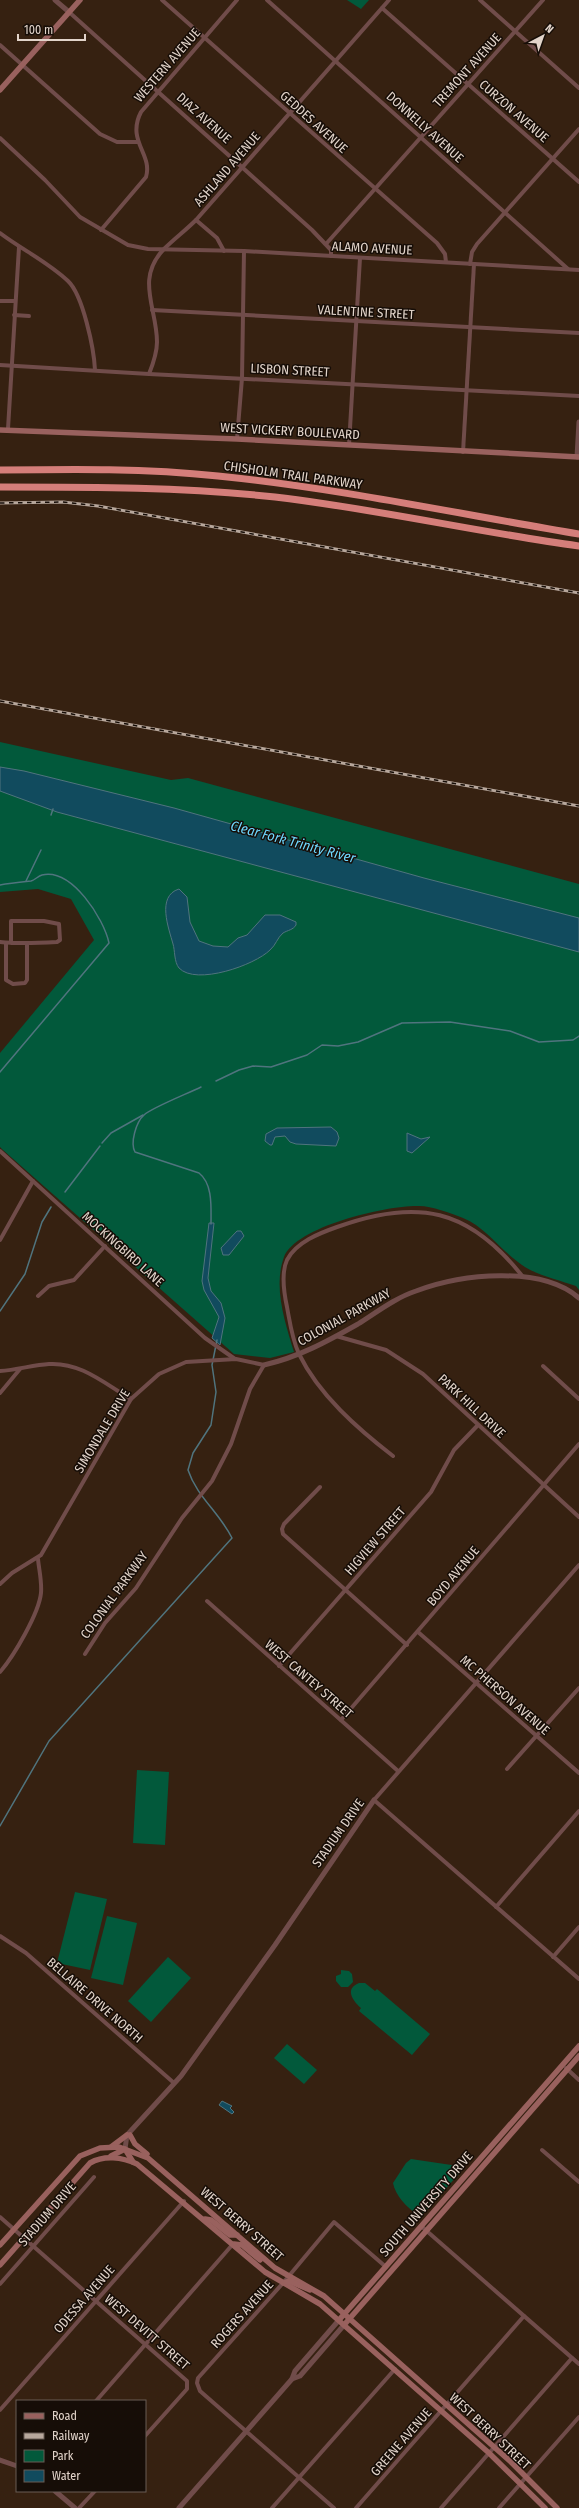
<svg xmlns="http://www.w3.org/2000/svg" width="579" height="2508" font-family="'Fira Sans Condensed',sans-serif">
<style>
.green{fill:#02593b}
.water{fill:#114b5e;stroke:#50747e}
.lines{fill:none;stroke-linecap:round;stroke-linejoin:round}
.stream{stroke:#50747e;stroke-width:1.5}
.minor{stroke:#704c4a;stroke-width:4}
.tertiary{stroke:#704c4a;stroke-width:5}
.secondary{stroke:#99615e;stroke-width:5.5}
.motorway{stroke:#d57e7a;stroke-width:7}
.rail-casing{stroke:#b7a79c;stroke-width:3}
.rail{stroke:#160d07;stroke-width:1.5;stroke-dasharray:4.5;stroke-linecap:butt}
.labels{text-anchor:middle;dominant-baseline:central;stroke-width:3;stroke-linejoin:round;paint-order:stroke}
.street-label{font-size:13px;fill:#e2d4ca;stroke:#160d07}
.water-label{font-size:14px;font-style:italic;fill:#6fd8ff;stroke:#160d07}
</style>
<rect width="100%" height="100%" fill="#362111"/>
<g class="green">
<path d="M347,0H369L361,9Z"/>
<path d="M0,742L171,780L188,778L579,884V1290L576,1286C559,1280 536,1275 522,1265C501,1251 487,1228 463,1218C450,1213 432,1206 419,1206C388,1205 296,1226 284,1257C273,1287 285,1322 294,1352L270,1358L234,1354L3,1150L0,1147V1053L94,940L71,899L38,889L0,892Z"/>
<path d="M137,1770L169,1772L165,1845L133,1843Z"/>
<path d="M75,1892L107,1899L90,1970L57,1963Z"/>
<path d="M107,1916L137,1923L123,1985L91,1978Z"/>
<path d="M168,1957L191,1978L151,2022L128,2001Z"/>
<path d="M341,1970L349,1971L352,1974L353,1982L348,1987H341L336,1981V1976L341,1974Z"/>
<path d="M359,1983H365L375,1991L377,1989L430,2034L412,2055L359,2011L361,2008C353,2001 344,1989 359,1983Z"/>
<path d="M287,2044L317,2070L304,2084L274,2058Z"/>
<path d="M411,2159L465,2167L424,2213L417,2214C407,2208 395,2195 393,2183L406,2163Z"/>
</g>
<g class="water">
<path d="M0,767L24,771L174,808L424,878L579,918V952L57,812L0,791Z"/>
<path d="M179,889L187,897L190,922L199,941L213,946L228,947L238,938L247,935L265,915H280L296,922V925C293,930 288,930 283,933C277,938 276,945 270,950C255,965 196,986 179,968C174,962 175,950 173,944C169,929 156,896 179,889Z"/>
<path d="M331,1127L337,1132L339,1138L336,1146L296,1144L290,1142L285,1136L275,1137L272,1145H270L265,1141L266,1134L277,1128Z"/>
<path d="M407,1133L421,1139L430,1137L412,1153L407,1151Z"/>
<path d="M209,1223H214L208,1278L211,1291L221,1303L225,1318L220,1345L212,1338L219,1317L204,1290L202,1281Z"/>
<path d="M237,1231H241L244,1236L229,1255H223L221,1248Z"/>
<path d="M222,2101L232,2106L230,2108L234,2112L232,2114L219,2105Z"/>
</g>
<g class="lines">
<g class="stream">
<path d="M51,815L53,809"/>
<path d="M26,881L41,850"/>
<path d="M0,885C10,883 21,882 31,881C35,880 38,876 42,875C72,868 104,919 109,943L0,1072"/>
<path d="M216,1081L239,1070L253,1066L271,1067L307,1055L322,1045L338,1046L358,1042L402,1023L450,1022L510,1031L539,1042L573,1040L579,1036"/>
<path d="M201,1087C189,1093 151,1108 144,1115C136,1122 130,1143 135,1152L199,1173C213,1184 211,1207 211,1224"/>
<path d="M102,1143L111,1133L143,1115"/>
<path d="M65,1192L100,1146"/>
<path d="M0,1311L25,1274L42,1222L51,1207"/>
<path d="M0,1826L49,1741L232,1538C219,1512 197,1497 188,1470L193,1453L211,1425L216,1392L212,1365L217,1340"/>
</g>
<g class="minor">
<path d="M162,0L437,243L445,254L446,262"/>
<path d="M267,0L568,269"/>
<path d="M480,0L579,88"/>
<path d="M382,8L579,182"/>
<path d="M69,12L312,230L331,250V256"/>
<path d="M0,45L100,134L117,142H138"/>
<path d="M0,138L45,180L80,217L128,245L148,249L244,251L579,270"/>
<path d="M196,220L217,238L224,251"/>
<path d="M101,230L146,177C153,154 126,141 141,112L237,0"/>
<path d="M0,233C21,249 48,262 68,281C83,295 94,349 95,370"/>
<path d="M326,244L543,0"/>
<path d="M470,264L472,252L477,244L579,129"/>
<path d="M0,301H15"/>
<path d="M152,310L579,333"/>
<path d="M14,315L29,316"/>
<path d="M0,365L149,374L579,396"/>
<path d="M149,374C153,364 157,353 157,342C157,308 135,279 164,249C174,239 186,230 196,220L389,0"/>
<path d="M8,429L19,247"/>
<path d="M237,439L242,378L244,251"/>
<path d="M349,445L360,258"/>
<path d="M463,452L474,264"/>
<path d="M0,942C19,944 38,943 57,942L60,940L59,924L44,921H11V943"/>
<path d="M6,943V980L13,984L25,983L27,980V944"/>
<path d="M0,1151L205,1338L235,1359"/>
<path d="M0,1240L33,1181"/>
<path d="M38,1296L49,1286L74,1280L105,1246"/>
<path d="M336,1336L386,1350L423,1374L579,1517"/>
<path d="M543,1366L579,1399"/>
<path d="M0,1371C17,1370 33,1365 49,1364C81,1362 105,1384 131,1399"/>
<path d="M0,1393L20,1369"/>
<path d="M393,1456C358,1429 319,1395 299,1354C292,1339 290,1323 287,1307C284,1293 281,1273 287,1260C296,1242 320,1233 337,1227C417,1198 469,1208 523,1277"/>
<path d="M320,1487L284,1524L282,1529L283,1534L407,1645"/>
<path d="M579,1565L374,1800L579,1979"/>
<path d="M0,1584L12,1573L41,1555L131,1399L159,1374L186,1362L236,1359L264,1365L250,1389L231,1444L212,1481L182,1518L136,1588L105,1623L85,1654"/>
<path d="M207,1601L398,1771"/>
<path d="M418,1632L579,1773"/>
<path d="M279,1666L431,1492L454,1450L478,1425"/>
<path d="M0,1672C14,1656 39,1613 41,1593C42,1581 39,1570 38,1559"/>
<path d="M341,1720L579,1444"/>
<path d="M507,1769L579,1688"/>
<path d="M496,1907L579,1811"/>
<path d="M0,1936L26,1953L174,2083"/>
<path d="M553,1957L579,1927"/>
<path d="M566,2068L579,2080"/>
<path d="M542,2150L579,2182"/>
<path d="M0,2217L187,2381V2389L145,2436"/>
<path d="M421,2226L579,2364"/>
<path d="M0,2284L94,2177"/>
<path d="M96,2401L233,2244"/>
<path d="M0,2410L184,2201"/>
<path d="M79,2508L95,2491"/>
<path d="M272,2508L395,2369"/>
<path d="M334,2508L200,2391L197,2383L198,2378L283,2283L334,2222L386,2267"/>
<path d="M356,2508L524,2316"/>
<path d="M441,2508L572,2358"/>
<path d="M499,2508L579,2417"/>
</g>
<g class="tertiary">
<path d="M55,0L69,12"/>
<path d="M577,457L579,422"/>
<path d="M264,1365C299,1357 328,1341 358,1324C377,1312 395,1298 416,1291C461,1274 541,1265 579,1298"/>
<path d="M125,2149L127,2135L181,2076L275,1945L374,1800"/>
<path d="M292,2379L300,2376L344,2325"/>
<path d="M0,2460L17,2466"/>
<path d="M55,2491L75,2508"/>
<path d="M179,2508L292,2379L295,2371L339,2320"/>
</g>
<g class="secondary">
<path d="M0,90L80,0"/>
<path d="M0,430L237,439L579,457"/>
<path d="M130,2135L135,2144L147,2154"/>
<path d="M111,2147L127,2135"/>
<path d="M111,2156L125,2149L133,2162"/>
<path d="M205,2219L211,2220L230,2235H237"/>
<path d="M234,2244L242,2245L260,2260"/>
<path d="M0,2245L80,2156L100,2148L119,2147L148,2158L275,2268L324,2296L511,2462L557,2508"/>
<path d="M0,2265L90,2163C104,2155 122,2157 137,2164L265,2272L320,2304L489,2453L545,2508"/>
<path d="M283,2283L289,2281L310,2290"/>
<path d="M339,2320L579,2046"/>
<path d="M344,2325L579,2056"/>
</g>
<g class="motorway">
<path d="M0,470C73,469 145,468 218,476C337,488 460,514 579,534"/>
<path d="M0,487C92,487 183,487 275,497C377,509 477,532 579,546"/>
</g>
<g class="rail-casing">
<g id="rail">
<path d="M0,503L63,502L98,506L579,593"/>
<path d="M0,701L579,806"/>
</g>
</g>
<use href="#rail" class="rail"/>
</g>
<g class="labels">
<g class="street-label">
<text transform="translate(167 65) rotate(-49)">WESTERN AVENUE</text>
<text transform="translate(467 70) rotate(-48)">TREMONT AVENUE</text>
<text transform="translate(514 111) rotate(41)">CURZON AVENUE</text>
<text transform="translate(204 118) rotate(42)">DIAZ AVENUE</text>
<text transform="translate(314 122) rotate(42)">GEDDES AVENUE</text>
<text transform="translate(425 127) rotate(42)">DONNELLY AVENUE</text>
<text transform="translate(227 169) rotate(-49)">ASHLAND AVENUE</text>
<text transform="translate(372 248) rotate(3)">ALAMO AVENUE</text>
<text transform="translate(366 312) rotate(3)">VALENTINE STREET</text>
<text transform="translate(290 370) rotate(3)">LISBON STREET</text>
<text transform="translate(290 431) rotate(3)">WEST VICKERY BOULEVARD</text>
<text transform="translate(293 475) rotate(8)">CHISHOLM TRAIL PARKWAY</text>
<text transform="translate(123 1249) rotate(42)">MOCKINGBIRD LANE</text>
<text transform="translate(344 1317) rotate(-29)">COLONIAL PARKWAY</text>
<text transform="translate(472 1406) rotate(43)">PARK HILL DRIVE</text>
<text transform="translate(102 1431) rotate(-59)">SIMONDALE DRIVE</text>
<text transform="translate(375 1541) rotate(-49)">HIGVIEW STREET</text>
<text transform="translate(453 1576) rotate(-50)">BOYD AVENUE</text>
<text transform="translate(114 1595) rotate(-54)">COLONIAL PARKWAY</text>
<text transform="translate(309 1679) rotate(41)">WEST CANTEY STREET</text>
<text transform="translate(505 1695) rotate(41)">MC PHERSON AVENUE</text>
<text transform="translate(338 1833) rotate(-55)">STADIUM DRIVE</text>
<text transform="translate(95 2000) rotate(41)">BELLAIRE DRIVE NORTH</text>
<text transform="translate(426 2204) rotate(-49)">SOUTH UNIVERSITY DRIVE</text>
<text transform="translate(47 2214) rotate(-49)">STADIUM DRIVE</text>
<text transform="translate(242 2224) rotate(41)">WEST BERRY STREET</text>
<text transform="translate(84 2299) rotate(-49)">ODESSA AVENUE</text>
<text transform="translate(242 2314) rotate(-48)">ROGERS AVENUE</text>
<text transform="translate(147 2332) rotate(41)">WEST DEVITT STREET</text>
<text transform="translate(490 2431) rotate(43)">WEST BERRY STREET</text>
<text transform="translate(401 2442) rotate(-49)">GREENE AVENUE</text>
</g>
<g class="water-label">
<text transform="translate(293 842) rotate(15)">Clear Fork Trinity River</text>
</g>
</g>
<rect x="16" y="2400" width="130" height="92" fill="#160d07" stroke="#685d55"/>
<rect x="24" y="2413" width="20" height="6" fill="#99615e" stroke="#685d55"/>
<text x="52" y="2420" font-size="12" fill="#e2d4ca">Road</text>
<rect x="24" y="2433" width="20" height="6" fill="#b7a79c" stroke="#685d55"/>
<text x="52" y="2440" font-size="12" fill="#e2d4ca">Railway</text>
<rect x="24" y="2450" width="20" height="12" fill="#02593b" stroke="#685d55"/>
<text x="52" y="2460" font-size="12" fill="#e2d4ca">Park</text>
<rect x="24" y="2470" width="20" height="12" fill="#114b5e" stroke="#685d55"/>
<text x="52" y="2480" font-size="12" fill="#e2d4ca">Water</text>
<g transform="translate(543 36) rotate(41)" stroke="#160d07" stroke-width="3" paint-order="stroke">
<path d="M0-3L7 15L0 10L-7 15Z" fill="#e2d4ca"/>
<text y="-6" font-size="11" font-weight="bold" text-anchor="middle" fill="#e2d4ca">N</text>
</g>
<path d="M18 34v6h67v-6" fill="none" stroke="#e2d4ca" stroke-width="2"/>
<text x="24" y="34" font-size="12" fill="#e2d4ca" stroke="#160d07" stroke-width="3" paint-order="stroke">100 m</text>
</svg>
